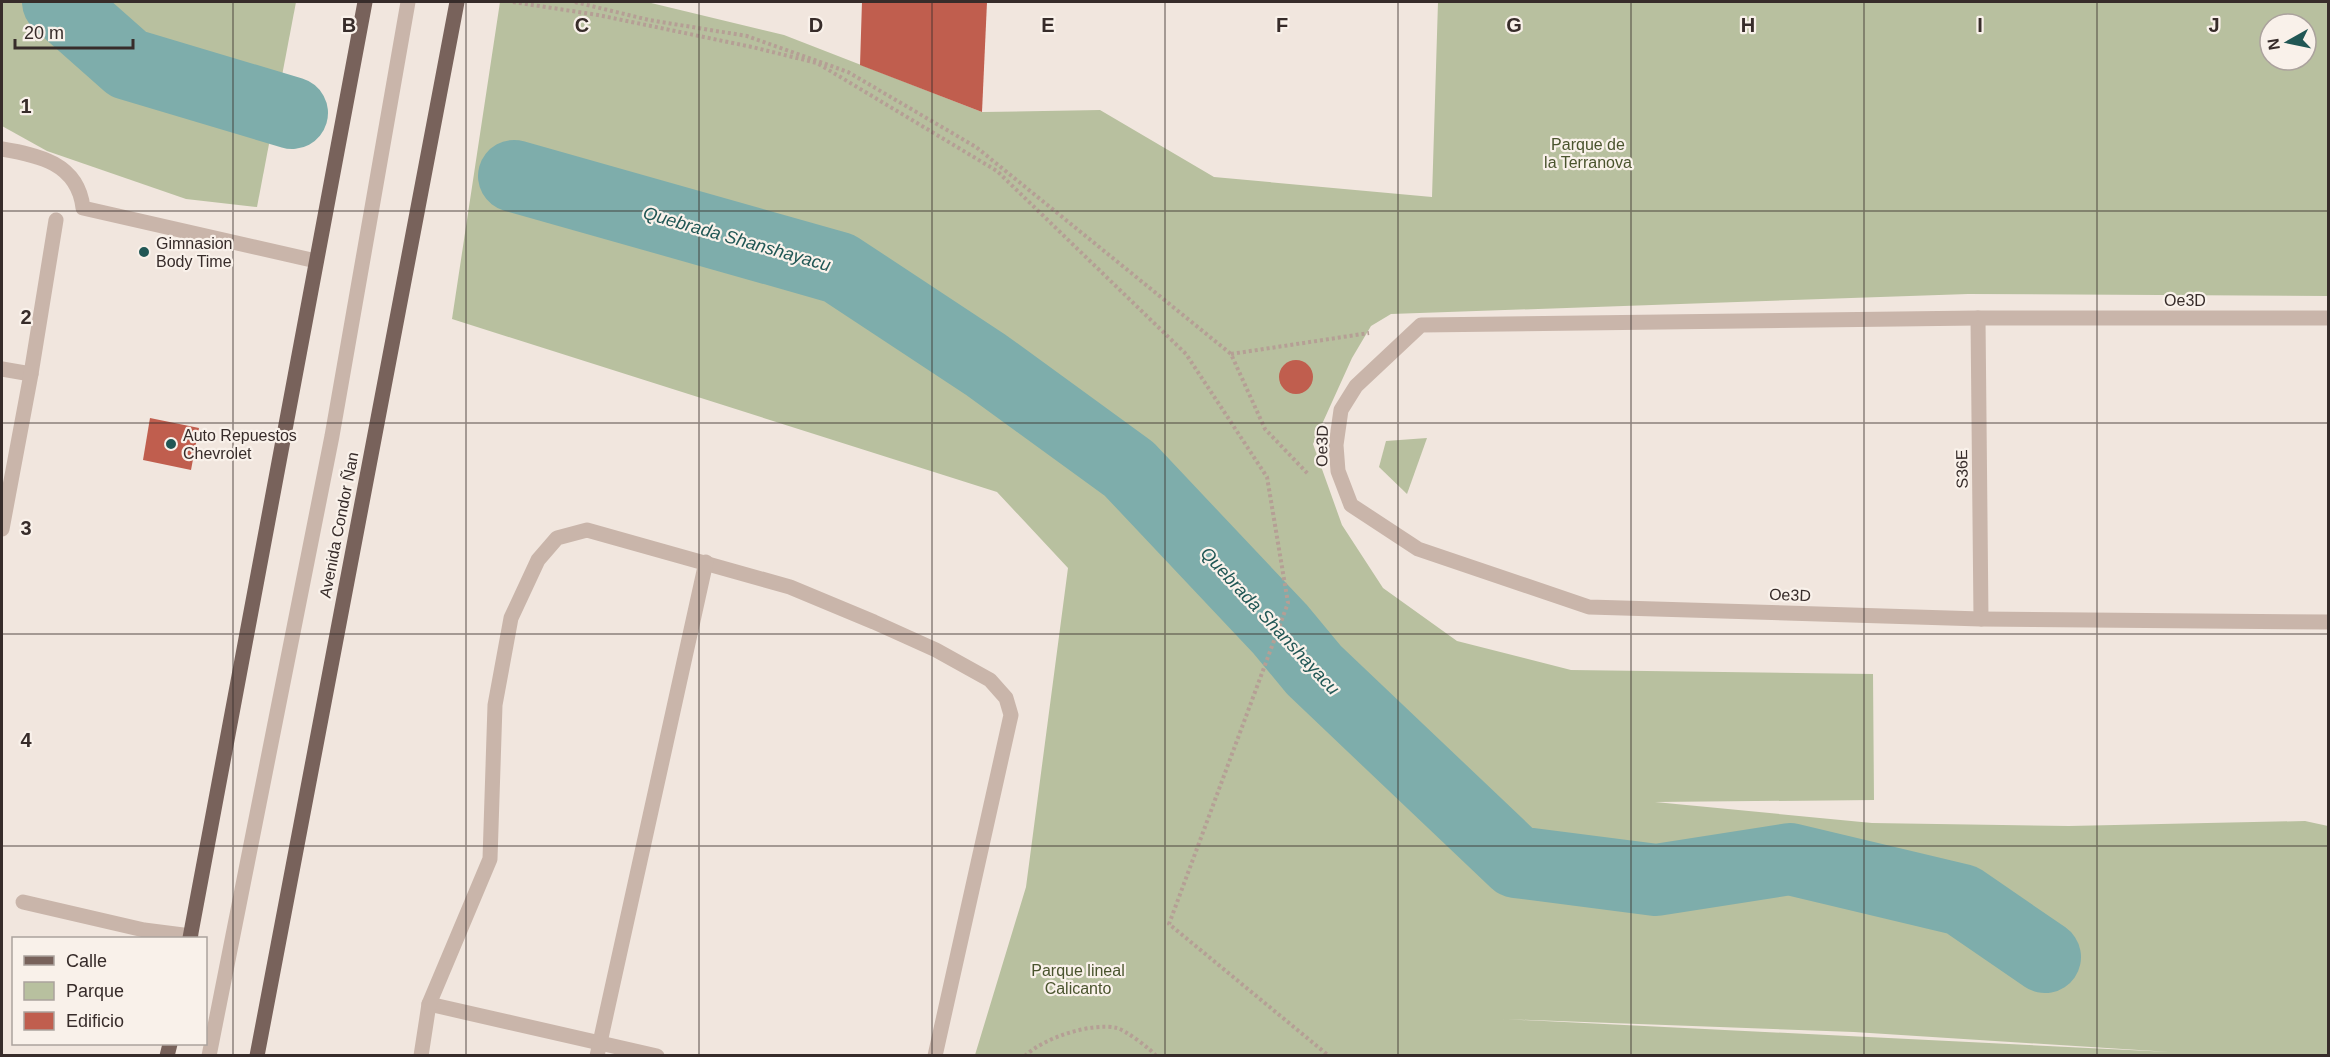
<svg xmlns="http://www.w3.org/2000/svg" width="2330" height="1057" font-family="Arial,sans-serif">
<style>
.green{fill:#b8c09f;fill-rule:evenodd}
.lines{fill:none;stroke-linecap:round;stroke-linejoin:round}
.river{stroke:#7eadab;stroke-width:72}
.building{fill:#c05e4e}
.path{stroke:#b59f95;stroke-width:4;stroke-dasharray:3 3;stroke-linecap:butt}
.minor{stroke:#c9b5aa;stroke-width:15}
.major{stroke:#78625b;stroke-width:15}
.grid{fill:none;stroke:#372c2a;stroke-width:1.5;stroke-opacity:0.55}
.poi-dot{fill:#215755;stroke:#f9f1ea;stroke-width:2}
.labels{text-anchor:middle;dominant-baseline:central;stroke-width:4.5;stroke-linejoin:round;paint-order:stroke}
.park-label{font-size:16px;fill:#4a542e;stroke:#f9f1ea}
.poi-label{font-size:16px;fill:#372c2a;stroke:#f9f1ea;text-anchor:start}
.street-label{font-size:16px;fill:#372c2a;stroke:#f9f1ea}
.water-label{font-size:18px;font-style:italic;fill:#215755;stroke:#f9f1ea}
.grid-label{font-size:20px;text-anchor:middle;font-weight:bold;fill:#372c2a;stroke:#f9f1ea;stroke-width:4.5;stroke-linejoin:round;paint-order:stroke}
</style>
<rect width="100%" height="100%" fill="#f1e6de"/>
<g class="green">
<path d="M2,2H296L257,207L186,199L47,151L2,126Z"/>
<path d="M500,2H647L784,35L982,112L1100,110L1214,177L1432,197L1438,2H2328V296L1968,294L1391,314L1371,326L1352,358L1313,444L1342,525L1383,588L1457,641L1571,670L1873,674L1874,800L1655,802L1872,823L2069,826L2305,821L2328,826V1055H975L1026,887L1068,568L997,492L452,319ZM2270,24H2306V60H2270ZM1502,1019L1854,1032L2170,1052L1503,1019Z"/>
<path d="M1427,438L1407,494L1379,467L1386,441Z"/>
</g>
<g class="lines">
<g class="river">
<path d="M58,2L128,64L292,113"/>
<path d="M514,176L839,268L986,365L1129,469L1280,629L1314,670L1516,862L1656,880L1790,859L1962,900L2045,957"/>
</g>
</g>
<g class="building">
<path d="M862,2H987L982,112L860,65Z"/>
<circle cx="1296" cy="377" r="17"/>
<path d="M150,418L199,428L191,470L143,460Z"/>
</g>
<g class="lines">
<g class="path">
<path d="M513,2L598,15L752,47L817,63L997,171L1186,354L1267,477L1288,603L1169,924L1329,1056"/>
<path d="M575,2L649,20L747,36L848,72L976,147L1231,354L1265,429L1309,475"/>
<path d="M1231,354L1369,333"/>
<path d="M1025,1056C1043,1038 1092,1022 1117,1028C1125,1030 1151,1049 1156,1056"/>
</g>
<g class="minor">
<path d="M2,149C38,155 78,163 83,208L316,261"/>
<path d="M1978,318L1981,619"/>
<path d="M2328,318H1978L1421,325L1356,386L1341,410L1336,445L1338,471L1351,505L1418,549L1589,607L1981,619L2328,622"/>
<path d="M2,369L31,374"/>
<path d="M2,529L31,374L56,220"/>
<path d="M23,902L144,930L191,936"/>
<path d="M429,1004L657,1056"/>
<path d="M209,1056L332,436L408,2"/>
<path d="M421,1056L429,1004L490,859L495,705L511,618L538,560L557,538L587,530L790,587L874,622L936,650L990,680L1006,698L1011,715L935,1056"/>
<path d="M597,1056L706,562"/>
</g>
<g class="major">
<path d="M190,938L365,2"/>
<path d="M167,1056L170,1044"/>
<path d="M257,1056L457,2"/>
</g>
</g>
<path class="grid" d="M233,2V1056M466,2V1056M699,2V1056M932,2V1056M1165,2V1056M1398,2V1056M1631,2V1056M1864,2V1056M2097,2V1056M2,211H2328M2,423H2328M2,634H2328M2,846H2328"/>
<g class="poi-dot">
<circle cx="144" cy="252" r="6"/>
<circle cx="171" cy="444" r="6"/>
</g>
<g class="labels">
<g class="park-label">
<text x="1588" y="144">Parque de<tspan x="1588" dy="18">la Terranova</tspan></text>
<text x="1078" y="970">Parque lineal<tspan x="1078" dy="18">Calicanto</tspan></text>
</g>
<g class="poi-label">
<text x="156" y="243">Gimnasion<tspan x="156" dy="18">Body Time</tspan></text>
<text x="183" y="435">Auto Repuestos<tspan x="183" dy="18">Chevrolet</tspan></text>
</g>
<g class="street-label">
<text x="2185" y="300">Oe3D</text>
<text transform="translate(1322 446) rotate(-89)">Oe3D</text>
<text transform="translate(1962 469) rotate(-91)">S36E</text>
<text transform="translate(339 525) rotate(-79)">Avenida Condor Ñan</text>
<text transform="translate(1790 595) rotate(2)">Oe3D</text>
</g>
<g class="water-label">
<text transform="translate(737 239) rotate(16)">Quebrada Shanshayacu</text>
<text transform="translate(1270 621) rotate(47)">Quebrada Shanshayacu</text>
</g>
</g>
<g class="grid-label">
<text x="349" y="32">B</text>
<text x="582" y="32">C</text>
<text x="816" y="32">D</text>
<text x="1048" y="32">E</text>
<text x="1282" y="32">F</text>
<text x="1514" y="32">G</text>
<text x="1748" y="32">H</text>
<text x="1980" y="32">I</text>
<text x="2214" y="32">J</text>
<text x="26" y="113">1</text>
<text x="26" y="324">2</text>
<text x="26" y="535">3</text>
<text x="26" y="747">4</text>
</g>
<rect width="2330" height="1057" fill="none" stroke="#372c2a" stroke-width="6"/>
<rect x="12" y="937" width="195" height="108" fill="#f9f1ea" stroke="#aba29d" stroke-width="1.5"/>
<rect x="24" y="956" width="30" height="9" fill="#78625b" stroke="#aba29d" stroke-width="1.5"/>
<text x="66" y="967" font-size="18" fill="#372c2a">Calle</text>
<rect x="24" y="982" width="30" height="18" fill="#b8c09f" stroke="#aba29d" stroke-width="1.5"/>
<text x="66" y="997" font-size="18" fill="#372c2a">Parque</text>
<rect x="24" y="1012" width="30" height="18" fill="#c05e4e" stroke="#aba29d" stroke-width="1.5"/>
<text x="66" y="1027" font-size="18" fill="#372c2a">Edificio</text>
<g transform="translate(2288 42) rotate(261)"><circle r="28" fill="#f9f1ea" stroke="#aba29d" stroke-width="1.5"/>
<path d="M0-4.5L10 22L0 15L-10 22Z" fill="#215755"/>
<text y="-9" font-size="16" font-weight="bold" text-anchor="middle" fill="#372c2a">N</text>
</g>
<path d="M15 39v9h118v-9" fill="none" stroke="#372c2a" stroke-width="3"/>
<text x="24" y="39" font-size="18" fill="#372c2a" stroke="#f9f1ea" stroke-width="4.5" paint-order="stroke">20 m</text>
</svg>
